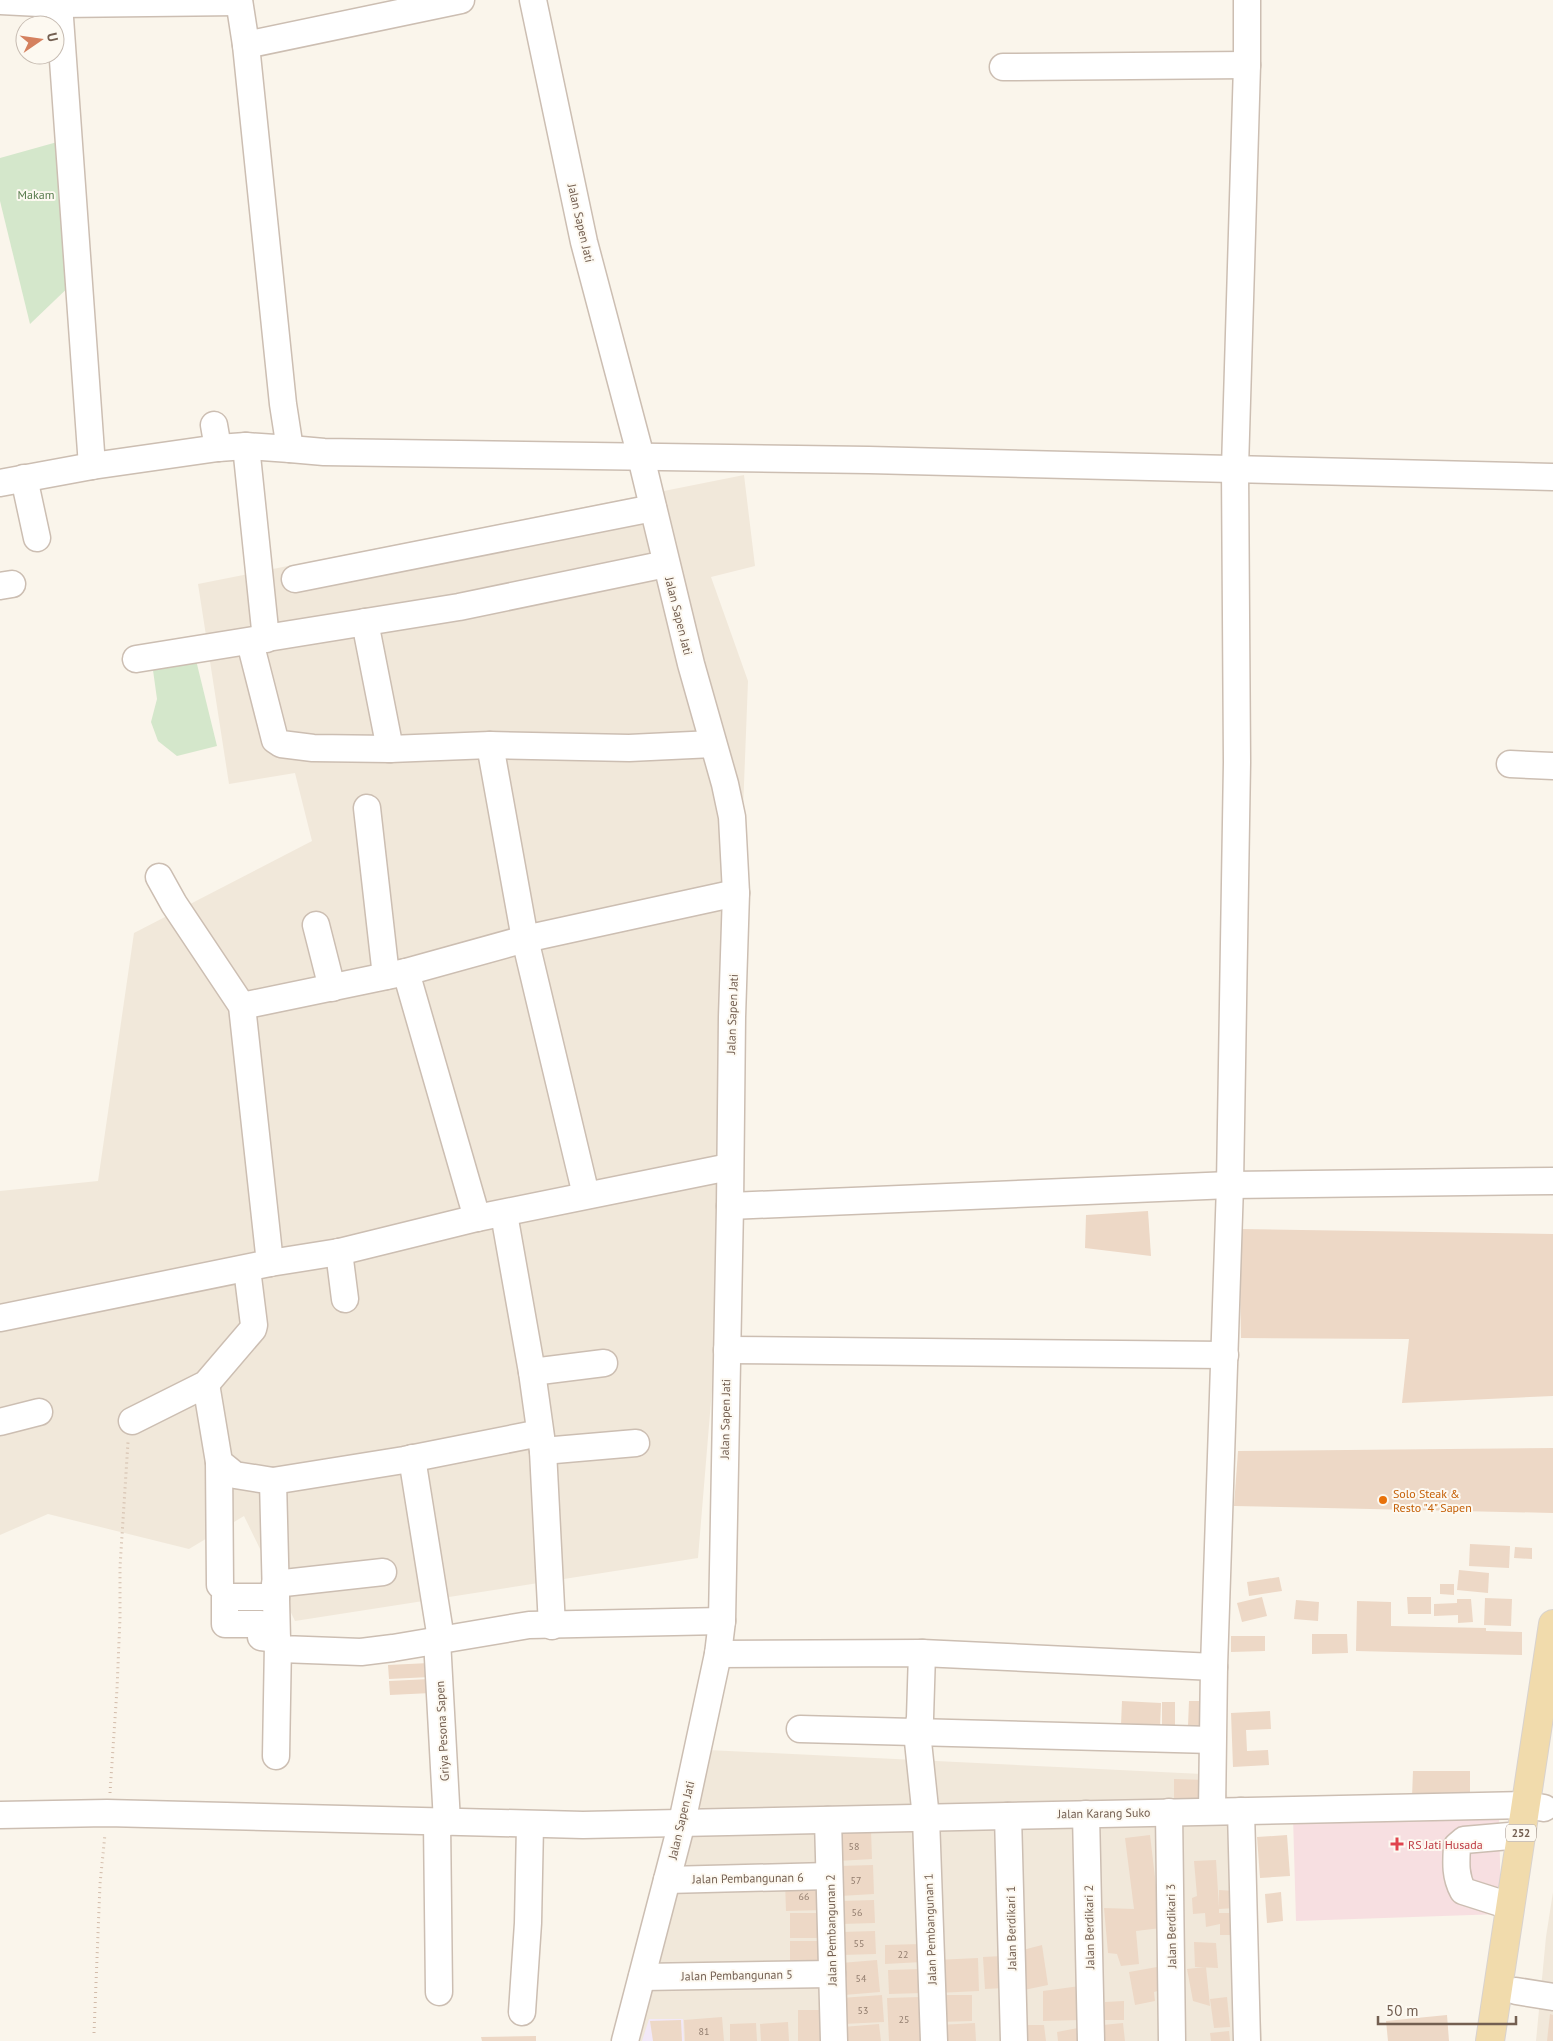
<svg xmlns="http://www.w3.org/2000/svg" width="1553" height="2041" font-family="'PT Sans',sans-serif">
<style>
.residential{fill:#f1e8da}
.education{fill:#f2e8f7}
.medical{fill:#f7dfe1}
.green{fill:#d4e7cb}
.building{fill:#edd8c6}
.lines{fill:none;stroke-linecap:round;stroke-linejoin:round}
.minor-casing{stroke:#ccbeb2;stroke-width:29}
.major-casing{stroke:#d8d2ce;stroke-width:30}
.path{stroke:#d2bba9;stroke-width:3;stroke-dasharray:1 4;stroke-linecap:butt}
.minor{stroke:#fff;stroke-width:26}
.major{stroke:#f1dbac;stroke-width:28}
.food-dot{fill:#e8710a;stroke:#fdf9f1;stroke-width:2}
.health-dot{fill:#e0444e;stroke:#fdf9f1;stroke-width:2}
.labels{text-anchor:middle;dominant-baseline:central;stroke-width:4;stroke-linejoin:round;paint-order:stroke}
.number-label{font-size:10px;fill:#927d6e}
.shield{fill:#fdf9f1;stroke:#9c8d81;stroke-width:1}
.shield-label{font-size:11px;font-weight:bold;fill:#735f51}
.park-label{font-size:12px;fill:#587c4d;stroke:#fdf9f1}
.street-label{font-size:12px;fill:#735f51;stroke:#fdf9f1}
.food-label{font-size:12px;fill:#c56008;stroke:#fdf9f1;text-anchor:start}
.health-label{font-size:12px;fill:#be3a42;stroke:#fdf9f1;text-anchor:start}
</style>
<rect width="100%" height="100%" fill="#faf5eb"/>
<g class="residential">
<path d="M744,475L755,566L711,577L748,681L728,1197L698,1558L295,1621L244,1516L189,1549L48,1514L0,1535V1191L98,1181L134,933L312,841L295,773L229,784L198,584Z"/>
<path d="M708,1750L1223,1775L1228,1800H1250L1262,2041H627Z"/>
<path d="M1553,1892V2041H1536L1546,1937Z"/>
</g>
<path class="education" d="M649,2019H683L684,2041H642Z"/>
<path class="medical" d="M1499,1813L1501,1914L1296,1921L1293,1817Z"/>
<g class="green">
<path d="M68,139L77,279L30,324L0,201V158Z"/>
<path d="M195,656L217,746L177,756L158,741L151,722L157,699L152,663Z"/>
</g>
<g class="building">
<path d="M1148,1211L1151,1256L1085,1248L1086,1215Z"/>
<path d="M1239,1229L1553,1234V1396L1402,1403L1409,1339L1241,1338Z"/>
<path d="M1553,1448V1513L1234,1506L1238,1451Z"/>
<path d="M1470,1544L1510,1546L1509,1568L1469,1566Z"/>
<path d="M1515,1547L1532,1548V1559L1514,1558Z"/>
<path d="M1459,1570L1489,1573L1488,1593L1457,1590Z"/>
<path d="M1279,1577L1282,1591L1249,1596L1247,1582Z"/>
<path d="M1440,1584H1454V1595L1440,1594Z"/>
<path d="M1262,1597L1267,1616L1242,1622L1237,1603Z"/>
<path d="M1407,1597H1431V1614H1408Z"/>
<path d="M1485,1598L1512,1599L1511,1626L1484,1625Z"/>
<path d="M1457,1599H1471L1473,1622L1458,1623V1615L1434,1616V1604L1457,1603Z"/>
<path d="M1296,1600L1319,1602L1318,1621L1294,1619Z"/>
<path d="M1357,1601L1391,1602V1626L1486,1628V1631L1522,1632V1655L1356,1651Z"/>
<path d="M1312,1634H1347L1348,1653L1312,1654Z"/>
<path d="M1231,1636H1265V1651L1231,1652Z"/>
<path d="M429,1663L430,1677L389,1679L388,1665Z"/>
<path d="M430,1679L431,1693L390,1695L389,1681Z"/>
<path d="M1122,1701L1161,1703L1160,1727L1121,1725Z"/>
<path d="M1189,1701H1203L1202,1727L1188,1726Z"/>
<rect x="1162" y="1702" width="13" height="25"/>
<path d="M1270,1711L1271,1729L1246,1730L1247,1751L1268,1750L1269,1765L1233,1767L1231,1713Z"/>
<path d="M1413,1771H1470V1797H1412Z"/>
<path d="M1174,1779L1207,1780V1807L1174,1806Z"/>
<path d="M871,1830L872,1859L838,1861L836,1832Z"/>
<path d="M1150,1835L1161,1928L1136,1931L1139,1964L1121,1966L1117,1954L1108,1953L1104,1908L1134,1909L1125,1838Z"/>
<path d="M1287,1835L1290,1876L1260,1878L1257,1837Z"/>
<path d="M1216,1860L1219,1907V1890L1235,1891L1236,1908L1219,1909V1913H1233V1935H1220V1924L1206,1927L1205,1913L1193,1914L1192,1898L1197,1896L1194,1861Z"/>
<path d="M873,1865L874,1894L840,1896L838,1866Z"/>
<path d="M823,1881L824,1910L786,1911L785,1882Z"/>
<path d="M1281,1892L1283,1921L1267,1923L1265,1894Z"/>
<path d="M874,1900L875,1923L841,1924L840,1901Z"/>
<rect x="790" y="1913" width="33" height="25"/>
<path d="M875,1931L876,1954L842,1955L841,1932Z"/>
<rect x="790" y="1941" width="34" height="26"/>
<path d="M1194,1942L1216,1943L1218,1968L1195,1967Z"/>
<path d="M921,1944L922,1962L885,1964V1945Z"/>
<path d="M1042,1945L1048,1985L1024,1990L1019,1951Z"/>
<path d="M1003,1956L1004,1988L985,1989L983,1957Z"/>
<path d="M978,1958L979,1991L937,1993L936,1960Z"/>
<path d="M877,1960L880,1992L844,1995L841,1963Z"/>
<path d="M1157,1967L1161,1990L1154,1992L1155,2001L1135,2005L1129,1972Z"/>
<path d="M1206,1967L1210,2006L1193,2001L1187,1969Z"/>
<path d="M921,1969L922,1993L889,1994L888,1970Z"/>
<path d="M1080,1986V2020L1043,2021V1991Z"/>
<path d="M882,1995L884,2022L843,2024L841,1998Z"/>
<path d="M939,1995H972V2021L939,2022Z"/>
<path d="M920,1997L922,2041H889L887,1998Z"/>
<path d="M1227,1997L1230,2027L1214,2028L1210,1999Z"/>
<path d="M1124,2001V2020H1104L1105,2002Z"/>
<path d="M798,2010H821L822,2041H798Z"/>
<path d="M1550,2014L1553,2015V2041H1547Z"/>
<path d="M1447,2015L1449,2041H1388L1386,2021Z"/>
<path d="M722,2017L724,2041H685L684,2020Z"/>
<path d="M681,2020L682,2041H653L650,2021Z"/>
<path d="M788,2022L789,2041H761L760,2024Z"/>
<path d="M756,2023L757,2041H730V2024Z"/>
<path d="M975,2023L976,2041H940V2025Z"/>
<path d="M1123,2023L1125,2041H1105L1103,2025Z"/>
<path d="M879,2024L881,2041H844L843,2027Z"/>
<path d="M1026,2025H1044L1046,2041H1027Z"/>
<path d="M1078,2028V2041H1058L1057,2032Z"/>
<path d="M1229,2031L1230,2041H1211L1210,2033Z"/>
<path d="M536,2036V2041H482L481,2037Z"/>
</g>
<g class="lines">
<g class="minor-casing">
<g id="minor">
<path d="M533,0L584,242L641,457L691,664L725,784L732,817L736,893L732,1017L730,1206L722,1621L718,1654L682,1822L625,2041"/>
<path d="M0,1L59,4L239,2"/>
<path d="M59,4L92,466"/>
<path d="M246,45L461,0"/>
<path d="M1003,67L1247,65"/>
<path d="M214,425L218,448"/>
<path d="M246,446L266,639"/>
<path d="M290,449L324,452L869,460L1553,477"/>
<path d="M24,478L37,538"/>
<path d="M0,483L92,466L218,448L246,446L290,449L283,404L246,45L239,0"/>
<path d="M295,579L653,508"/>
<path d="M0,586L12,584"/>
<path d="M365,622L390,749"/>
<path d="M250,642L275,740L281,744L313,748L390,749L490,745L629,748L713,744"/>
<path d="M136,659L459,607L666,564"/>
<path d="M490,745L525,939L586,1195"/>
<path d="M1510,764L1553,766"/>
<path d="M367,808L386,976"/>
<path d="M159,877L174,904L242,1006L270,1263"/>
<path d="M316,925L332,988"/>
<path d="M406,972L477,1218"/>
<path d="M242,1006L406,972L525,939L736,893"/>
<path d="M730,1206L1230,1185L1553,1181"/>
<path d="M504,1214L532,1372L543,1451L552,1626"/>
<path d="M339,1252L345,1299"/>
<path d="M0,1318L270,1263L339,1252L477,1218L729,1167"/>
<path d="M727,1350L1225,1355"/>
<path d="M532,1372L604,1363"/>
<path d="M206,1384L219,1462L235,1475L273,1481L404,1460L540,1433"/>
<path d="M132,1421L206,1384L253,1329L254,1325L247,1269"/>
<path d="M0,1422L39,1412"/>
<path d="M543,1451L636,1443"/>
<path d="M412,1458L441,1639"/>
<path d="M219,1462L220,1585"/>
<path d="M273,1481L277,1639L281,1649L361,1652L393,1648L529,1625L722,1621"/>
<path d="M275,1584L383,1572"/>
<path d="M276,1597H225V1624H261V1637L277,1639"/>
<path d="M437,1640L447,1822"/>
<path d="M922,1653L920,1718L917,1732L926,1818L934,2041"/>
<path d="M718,1654L922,1653L1214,1667"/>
<path d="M800,1729L1212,1740"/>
<path d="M276,1756L278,1643"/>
<path d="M1212,1811L1214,1667L1230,1185L1237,762L1235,468L1247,65V0"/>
<path d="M1241,1811L1247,2041"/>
<path d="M1169,1812L1172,2041"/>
<path d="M1086,1814L1091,2041"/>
<path d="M0,1815L107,1813L583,1825L1526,1805L1544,1808"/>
<path d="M1008,1816L1014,2041"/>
<path d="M828,1820L834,2041"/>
<path d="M437,1822L439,1992"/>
<path d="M667,1880L829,1876"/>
<path d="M1510,1906L1463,1891C1455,1876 1456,1863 1457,1846L1464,1840L1521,1835"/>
<path d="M642,1977L832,1974"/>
<path d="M1516,1991L1553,1997"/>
<path d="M522,2012L528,1923L530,1825"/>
</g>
</g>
<g class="major-casing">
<path id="major" d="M1490,2041L1553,1624"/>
</g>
<g class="path">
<path d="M110,1793L117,1689L120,1618V1567L128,1442"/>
<path d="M94,2033L100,1884L105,1834"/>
</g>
<use href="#minor" class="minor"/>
<use href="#major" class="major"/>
</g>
<circle class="food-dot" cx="1383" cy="1500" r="5"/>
<path class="health-dot" d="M1394.5 1836.5h5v5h5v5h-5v5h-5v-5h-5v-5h5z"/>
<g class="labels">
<g class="number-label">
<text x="854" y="1846">58</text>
<text x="856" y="1880">57</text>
<text x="804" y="1896">66</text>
<text x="857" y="1912">56</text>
<text x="859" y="1943">55</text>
<text x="903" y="1954">22</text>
<text x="861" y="1978">54</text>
<text x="863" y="2010">53</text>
<text x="904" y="2019">25</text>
<text x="704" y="2031">81</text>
</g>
<rect class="shield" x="1506" y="1824.5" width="30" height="17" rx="4"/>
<g class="shield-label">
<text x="1521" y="1833">252</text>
</g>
<g class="park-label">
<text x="36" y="194">Makam</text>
</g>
<g class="street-label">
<text transform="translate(581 223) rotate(77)">Jalan Sapen Jati</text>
<text transform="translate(679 616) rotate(76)">Jalan Sapen Jati</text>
<text transform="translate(732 1014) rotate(-88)">Jalan Sapen Jati</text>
<text transform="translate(725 1419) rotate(-89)">Jalan Sapen Jati</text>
<text transform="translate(442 1731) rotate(-93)">Griya Pesona Sapen</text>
<text transform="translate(1104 1813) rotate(-1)">Jalan Karang Suko</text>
<text transform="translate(681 1820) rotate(-77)">Jalan Sapen Jati</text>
<text transform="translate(748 1878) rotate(-1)">Jalan Pembangunan 6</text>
<text transform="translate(1171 1926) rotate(-91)">Jalan Berdikari 3</text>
<text transform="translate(1089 1927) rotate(-91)">Jalan Berdikari 2</text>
<text transform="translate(1011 1928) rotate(-91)">Jalan Berdikari 1</text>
<text transform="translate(930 1929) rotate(-92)">Jalan Pembangunan 1</text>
<text transform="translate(831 1930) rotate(-91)">Jalan Pembangunan 2</text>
<text transform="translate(737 1975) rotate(-1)">Jalan Pembangunan 5</text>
</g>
<g class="food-label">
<text x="1393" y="1493">Solo Steak &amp;<tspan x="1393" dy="14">Resto "4" Sapen</tspan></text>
</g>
<g class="health-label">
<text x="1408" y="1844">RS Jati Husada</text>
</g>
</g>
<g transform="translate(40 40) rotate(77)"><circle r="24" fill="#fdf9f1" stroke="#c6bbb1"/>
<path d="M0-4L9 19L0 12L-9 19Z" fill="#d5815f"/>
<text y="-8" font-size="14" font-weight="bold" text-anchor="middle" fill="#735f51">U</text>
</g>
<path d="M1378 2016v8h138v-8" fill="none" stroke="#735f51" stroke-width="2.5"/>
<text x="1386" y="2016" font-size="15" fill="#735f51" stroke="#fdf9f1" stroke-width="4" paint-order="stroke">50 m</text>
</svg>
